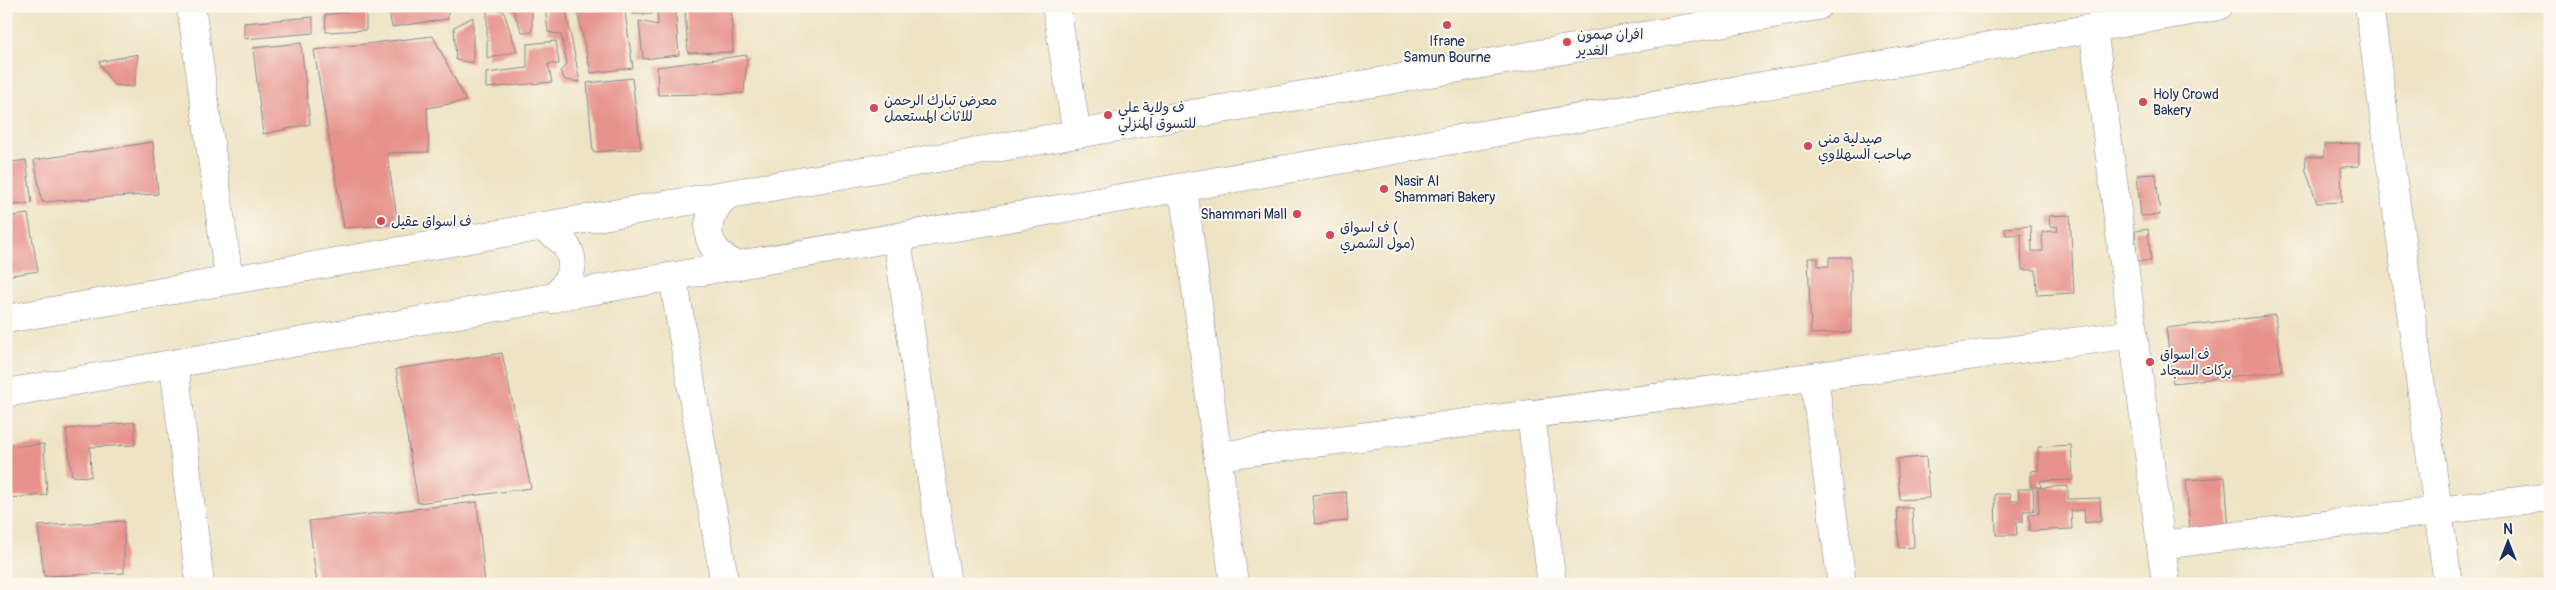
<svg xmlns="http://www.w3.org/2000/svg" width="2556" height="590" font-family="Pangolin,'Playpen Sans Arabic',sans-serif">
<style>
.building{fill:#e6918a}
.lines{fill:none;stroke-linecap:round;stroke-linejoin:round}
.street-casing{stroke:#848991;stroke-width:29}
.secondary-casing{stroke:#848991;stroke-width:29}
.street{stroke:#fff;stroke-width:28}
.secondary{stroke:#fff;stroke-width:28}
.poi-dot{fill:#d1495b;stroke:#fbf7ec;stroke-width:2}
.labels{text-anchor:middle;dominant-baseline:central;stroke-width:4;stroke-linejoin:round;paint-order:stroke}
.poi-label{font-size:14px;fill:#1b2f5e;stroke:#fbf7ec;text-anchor:start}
</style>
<rect width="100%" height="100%" fill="#fbf7ec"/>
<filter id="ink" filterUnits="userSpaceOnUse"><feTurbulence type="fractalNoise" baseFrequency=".02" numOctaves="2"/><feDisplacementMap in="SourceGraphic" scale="10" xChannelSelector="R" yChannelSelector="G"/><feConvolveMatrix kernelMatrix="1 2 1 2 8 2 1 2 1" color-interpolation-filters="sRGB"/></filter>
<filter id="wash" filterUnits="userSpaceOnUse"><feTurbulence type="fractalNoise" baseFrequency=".0096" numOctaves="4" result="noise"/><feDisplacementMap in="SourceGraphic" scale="20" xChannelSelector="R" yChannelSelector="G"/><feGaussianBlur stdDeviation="1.12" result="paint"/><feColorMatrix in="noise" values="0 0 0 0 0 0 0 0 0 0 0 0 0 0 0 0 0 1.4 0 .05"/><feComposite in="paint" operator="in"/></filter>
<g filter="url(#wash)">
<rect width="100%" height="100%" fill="#eee3c4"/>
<g id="blocks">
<g class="building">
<path d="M448,6V19L392,27L388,7Z"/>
<path d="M511,6H532V32H522Z"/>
<path d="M545,6H565L580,82L565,80L560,71L567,64L561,35L548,32Z"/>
<path d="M576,6H624L633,68L591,73Z"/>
<path d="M631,6H651L652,14H633Z"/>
<path d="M657,6H675L679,55L643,59L639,21L658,25Z"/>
<path d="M710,6H731L733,52L688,53L685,10H710Z"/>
<path d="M366,9V30L326,32L325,15Z"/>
<path d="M487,10H503L517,51L487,59Z"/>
<path d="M313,17V33L244,39V23Z"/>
<path d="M473,17V63L456,60L454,27Z"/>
<path d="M433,36L466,101L427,108L429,152L387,153L398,224L344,228L314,50Z"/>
<path d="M556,41L559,64H548L552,82L486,88V73L527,68V44Z"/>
<path d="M301,43L310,124L263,134L253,48Z"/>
<path d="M138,54L134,87L113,85L99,62Z"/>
<path d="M747,55L744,93L658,95L657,67Z"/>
<path d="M632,78L641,149L593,152L587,83Z"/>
<path d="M153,142L158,194L42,202L34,160Z"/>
<path d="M2359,143V166L2341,167L2342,202L2317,203L2306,171L2305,157H2324V144Z"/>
<path d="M26,160L32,203L6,206V163Z"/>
<path d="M2156,174L2160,215L2141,216L2137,175Z"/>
<path d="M28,214L38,271L6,276V217Z"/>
<path d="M2070,215L2074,293L2037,295L2036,270H2022L2021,234L2006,235L2005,228L2031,226L2032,251H2043L2042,232L2058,231L2057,226L2050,227L2049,216Z"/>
<path d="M2148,229L2151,261H2137L2135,231Z"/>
<path d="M1829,257H1851V332L1811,334L1808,258H1818V266H1829Z"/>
<path d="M2275,315L2282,371L2173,383L2166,328Z"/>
<path d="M502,353L531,488L418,503L396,369Z"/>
<path d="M135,422V445L90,447L91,477L72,476L66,429Z"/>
<path d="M44,444L47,495L10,498L6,447Z"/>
<path d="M2071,445L2073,480L2040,481L2041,487H2031V471L2038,470V447Z"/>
<path d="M1926,457L1929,498L1900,500L1897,459Z"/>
<path d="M2225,477L2229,529L2190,531L2186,480Z"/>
<path d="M2068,486V499L2100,498L2101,521L2085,523L2084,510L2071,511L2072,529L2030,531L2029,514L2039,513L2038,488Z"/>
<path d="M2018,489H2033L2034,511H2023V522H2016L2017,535H1996L1995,494H2010V501H2019Z"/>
<path d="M1346,492L1348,521L1315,524L1312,495Z"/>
<path d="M477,502L485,584H317L309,521Z"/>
<path d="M1897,508H1912L1914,547L1899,548Z"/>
<path d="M124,521V573L44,576L38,526Z"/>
</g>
</g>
</g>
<g filter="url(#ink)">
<use href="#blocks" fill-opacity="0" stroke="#848991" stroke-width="1"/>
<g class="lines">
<g class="street-casing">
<g id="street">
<path d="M191,6L229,280"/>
<path d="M1056,6L1077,134"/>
<path d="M2369,6L2448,584"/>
<path d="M2093,28L2166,584"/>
<path d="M1183,188L1234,584"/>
<path d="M897,238L947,584"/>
<path d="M673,277L725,584"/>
<path d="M174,364L200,584"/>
<path d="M1814,377L1842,584"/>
<path d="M1531,414L1552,584"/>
<path d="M1218,456L2133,334"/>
<path d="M2161,545L2550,497"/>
</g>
</g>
<g class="secondary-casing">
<g id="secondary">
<path d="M727,195C699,222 703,249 738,266"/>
<path d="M543,228C578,246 581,272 552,299"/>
<path d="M6,319L1818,6"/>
<path d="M6,393L2219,6"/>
</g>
</g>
<use href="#street" class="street"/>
<use href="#secondary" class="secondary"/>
</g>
</g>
<g class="poi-dot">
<circle cx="1447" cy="25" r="5"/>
<circle cx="1567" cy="42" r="5"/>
<circle cx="2143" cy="102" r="5"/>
<circle cx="874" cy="108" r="5"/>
<circle cx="1108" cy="115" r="5"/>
<circle cx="1808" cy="146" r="5"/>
<circle cx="1384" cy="189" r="5"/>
<circle cx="1297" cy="214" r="5"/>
<circle cx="381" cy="221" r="5"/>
<circle cx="1330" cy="235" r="5"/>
<circle cx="2150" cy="362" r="5"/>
</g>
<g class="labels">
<g class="poi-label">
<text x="1577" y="34">افران صمون<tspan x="1577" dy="16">الغدير</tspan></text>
<text x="1447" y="41" text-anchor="middle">Ifrane<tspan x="1447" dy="16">Samun Bourne</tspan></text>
<text x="2153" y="94">Holy Crowd<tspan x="2153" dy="16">Bakery</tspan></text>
<text x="884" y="100">معرض تبارك الرحمن<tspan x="884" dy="16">للاثاث المستعمل</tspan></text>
<text x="1118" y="107">ف ولاية علي<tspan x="1118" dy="16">للتسوق المنزلي</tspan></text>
<text x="1818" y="138">صيدلية منى<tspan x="1818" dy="16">صاحب السهلاوي</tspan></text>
<text x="1394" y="181">Nasir Al<tspan x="1394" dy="16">Shammari Bakery</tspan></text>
<text x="1287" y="214" text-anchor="end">Shammari Mall</text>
<text x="391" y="221">ف اسواق عقيل</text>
<text x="1340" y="227">ف اسواق (<tspan x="1340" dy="16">مول الشمري)</tspan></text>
<text x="2160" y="354">ف اسواق<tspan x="2160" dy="16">بركات السجاد</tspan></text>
</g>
</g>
<rect width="2556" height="590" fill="none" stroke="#fbf7ec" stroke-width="25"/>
<g transform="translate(2508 542)" stroke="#fbf7ec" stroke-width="4" paint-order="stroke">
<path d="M0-4L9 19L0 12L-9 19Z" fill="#1b2f5e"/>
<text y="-8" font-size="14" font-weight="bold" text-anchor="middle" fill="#1b2f5e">N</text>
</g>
</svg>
